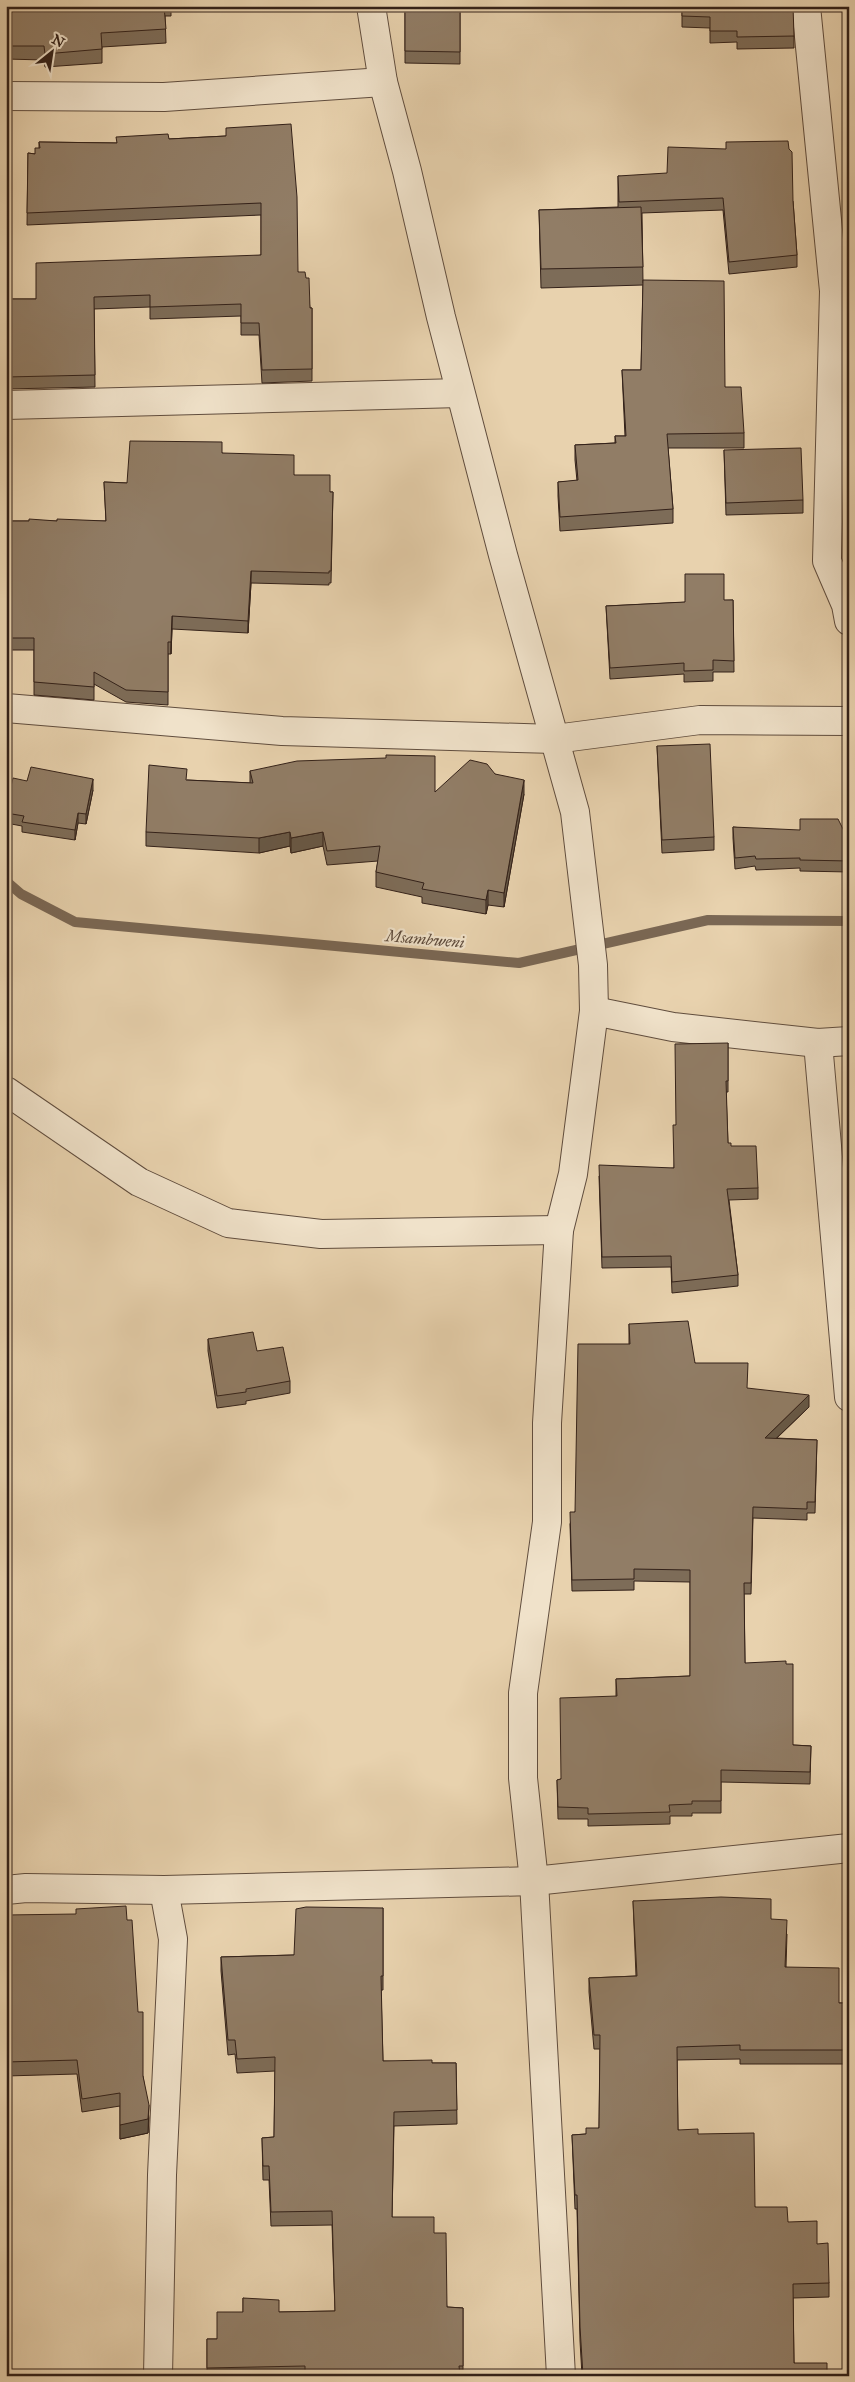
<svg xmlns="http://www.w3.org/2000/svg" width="855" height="2382" font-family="'IM FELL Great Primer',serif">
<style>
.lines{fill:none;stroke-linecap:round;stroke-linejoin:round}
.stream{stroke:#7a6754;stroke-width:10}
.minor-casing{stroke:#604d3e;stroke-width:30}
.minor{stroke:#f0e2ca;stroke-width:28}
.wall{fill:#7d6c58;stroke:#332119}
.shaded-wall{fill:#665847;stroke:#332119}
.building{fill:#917d66;stroke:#332119}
.labels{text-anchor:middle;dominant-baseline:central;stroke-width:4.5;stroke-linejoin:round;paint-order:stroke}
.water-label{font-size:16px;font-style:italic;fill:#5d4a3b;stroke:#f0e2ca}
</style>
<rect width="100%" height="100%" fill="#e8d2ae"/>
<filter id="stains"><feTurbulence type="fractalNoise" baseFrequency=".004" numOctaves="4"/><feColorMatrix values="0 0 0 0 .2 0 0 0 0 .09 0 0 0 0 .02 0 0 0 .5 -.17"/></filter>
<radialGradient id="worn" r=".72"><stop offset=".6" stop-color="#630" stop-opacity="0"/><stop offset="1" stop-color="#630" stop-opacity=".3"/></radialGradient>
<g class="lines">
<path class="stream" d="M6,881L21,894L75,922L519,963L708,920L849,921"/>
<g class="minor-casing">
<g id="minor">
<path d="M371,6L383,82L407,171L441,317L503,555L575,812L593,965L594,1011L573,1174L559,1230L547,1423V1522L523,1693V1778L534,1881L561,2376"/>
<path d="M806,6L834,291L827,561L846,605L849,621"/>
<path d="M6,96L164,97L383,82"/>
<path d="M6,405L460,393"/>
<path d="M6,708L282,731L555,739L700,720L849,721"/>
<path d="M594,1011L673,1027L818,1043L849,1397"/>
<path d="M818,1043L849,1041"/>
<path d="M6,1091L139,1182L228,1223L321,1234L559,1230"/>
<path d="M6,1890L26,1888L164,1890L534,1881L849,1848"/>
<path d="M158,2376L162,2175L173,1939L164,1890"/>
</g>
</g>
<use href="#minor" class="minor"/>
</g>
<g class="wall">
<path d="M6,6H171V16H165L166,43L102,47V63L45,67L44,60L6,59Z"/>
<path d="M405,6H460V64L405,63Z"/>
<path d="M682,6L794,36V48L737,49V42L710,43V28L682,27Z"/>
<path d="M226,136L298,272L306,278L310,308H312V381L262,383L259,335H241V316L150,319V307L94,309L95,387L6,389V299H36L261,255V215L27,225L28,153L35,154L39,148V142L116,143L169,139Z"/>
<path d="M618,176L793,201L797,255V267L729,274L723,210L642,213L643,283L725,387L744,433V448H668L673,509V523L560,531L558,496V482L577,481L575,460V445L615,443V436H625L622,370H641L643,285L541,288L539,210L618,207Z"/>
<path d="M724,450L803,500V513L726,515Z"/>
<path d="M222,453L294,475L330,492H333L331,583H329V585L251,583L248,633L172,629L171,654H168V705L126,702L94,684V700L34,695V650H6V521H106L104,482L127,483Z"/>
<path d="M733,600L734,672H713V681L684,682V674L610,679L606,606Z"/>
<path d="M657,746L714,837V850L662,853Z"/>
<path d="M250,771L435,792L495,774L524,794L504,907L488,905L486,914L422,903V897L376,887V872L378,861L327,865L323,846L291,853L290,846L259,853L146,846V832L187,780L250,783Z"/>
<path d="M27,781L93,790L86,824L78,823L75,840L22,832V826L6,823V807Z"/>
<path d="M733,827L849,841V872L800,871V868L756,870L755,866L735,869L733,838Z"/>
<path d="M728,1043V1092H726L728,1143L758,1188V1199L729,1200L738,1275V1286L672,1293L671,1267L602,1268L599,1176L674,1168L676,1125Z"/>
<path d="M629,1324L695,1363L748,1389L809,1407L777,1438L817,1440L815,1513H807V1520L753,1518L751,1594H744L745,1663L793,1745L811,1746L810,1784L721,1782V1813H692V1816H670V1824L588,1826V1819H558L557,1780L561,1779L616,1696V1679L690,1676V1582L634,1581V1590L572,1591L570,1524L575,1512L629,1344Z"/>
<path d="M208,1339L257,1351L290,1381V1393L246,1401V1404L217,1408L208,1351Z"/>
<path d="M633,1901L771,1919L787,1934L786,1967L839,2003H849V2064H740V2059L677,2060L678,2130L698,2134L755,2207L788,2222L817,2244L829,2283V2297L793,2298L794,2363L827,2376H582L580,2341L577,2209H575L572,2135L586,2134L599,2128L600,2049H594L589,1992V1978L636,1976Z"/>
<path d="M383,1908V1990H381L383,2061L432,2063H456L457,2124L394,2126L392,2217L434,2233L447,2307L463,2308V2376H207V2339H217L243,2312V2298L279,2312L335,2311L332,2225L271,2226L269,2180H263L262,2138L274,2137L275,2071L237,2073L235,2054L228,2055L221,1971V1957L294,1955Z"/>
<path d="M6,1915L143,2076L149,2118L148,2133L120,2139V2106L82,2112L77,2074L6,2076Z"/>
</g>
<g class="shaded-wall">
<path d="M251,571V583L248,633V621Z"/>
<path d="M172,616V629L171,654V642Z"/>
<path d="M93,779V790L86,824V814Z"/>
<path d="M524,780V794L504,907V893Z"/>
<path d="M78,813V823L75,840V830Z"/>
<path d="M290,832V846L259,853V838Z"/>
<path d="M323,832V846L291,853V838Z"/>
<path d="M488,890V905L486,914V900Z"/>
<path d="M809,1395V1407L765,1449V1438Z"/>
<path d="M149,2105L148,2133L120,2139V2125Z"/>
</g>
<g class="building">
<path d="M6,6H164L166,29L101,33L102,49L45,54L44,46H6Z"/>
<path d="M405,6H460V52L405,51Z"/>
<path d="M682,6H793L794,36L737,37V31H710V17L682,16Z"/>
<path d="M291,124L297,197L298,272H305L306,278H309L310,308H312V369L262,370L259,323H241V304L150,307V295L94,297L95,375L6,377V299H36V263L261,255V203L27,213L28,153L35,154V148H40L39,142L117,143L116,137L168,134L169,139L226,136V128Z"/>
<path d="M788,141L789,149L792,152L793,201L797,255L729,262L723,198L619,202L618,176L667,173L668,147L726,149V142Z"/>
<path d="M641,207L643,267L541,269L539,210Z"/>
<path d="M643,280L724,281L725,387H741L744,433L667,434L673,509L560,517L558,482L578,480L575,445L616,443L615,436H626L622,370H641Z"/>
<path d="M130,441L222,442V453L294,455V475H330V492H333L331,571H329V573L251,571L248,621L172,616L171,642H168V692L126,690L94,672V687L34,682V638H6V521H29V519L57,521V519L106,521L104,482L127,483Z"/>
<path d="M801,448L803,500L726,503L724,450Z"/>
<path d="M685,574H724V600H733L734,661L713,660V670L684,671V663L610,668L606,606L685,602Z"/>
<path d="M710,744L714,837L662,840L657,746Z"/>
<path d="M386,755L435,756V792L470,760L487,764L495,774L524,780L504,893L488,890L486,900L422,889L424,883L376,872L380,846L327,851L323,832L291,838L290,832L259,838L146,832L149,765L187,769L186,780L253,783L250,771L297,761L386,758Z"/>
<path d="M31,767L93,779L86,814L78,813L75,830L22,822L24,816L6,813V807L13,778L27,781Z"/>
<path d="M800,819H838L849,841V861L800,860V858L756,859L755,856L735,858L733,827L800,830Z"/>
<path d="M728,1043V1081H726L728,1143H731V1146H756L758,1188L727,1189L738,1275L672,1282L671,1256L602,1257L599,1165L674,1168L673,1125H676L675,1044Z"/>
<path d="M688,1321L695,1363H748L747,1388L809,1395L765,1438L817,1440L815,1502H807V1509L753,1507L751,1583H744L745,1663L786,1661V1664H793V1745L811,1746L810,1772L721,1770V1801H692V1804L669,1805L670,1812L588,1814V1808L558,1807L557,1780L561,1779L560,1698L617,1696L616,1679L690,1676V1570L634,1569V1579L572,1580L570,1512H575L578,1344H630L629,1324Z"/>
<path d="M253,1332L257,1351L283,1347L290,1381L246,1389V1392L217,1396L208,1339Z"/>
<path d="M721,1897L771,1899V1919L787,1920L785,1967L839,1968V2003H849V2050H740V2045L677,2047L678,2130L698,2129V2134L754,2133L755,2207H787L788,2222L817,2221V2244L828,2243L829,2283L793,2284L794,2363H827V2376H583L580,2327L577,2195H575L572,2135L586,2134V2128H599L600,2035H594L589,1978L637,1976L633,1901Z"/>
<path d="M126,1906L127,1920H132L138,2012H143V2076L149,2105L148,2119L120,2125V2093L82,2099L77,2060L6,2062V1915L76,1914V1909Z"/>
<path d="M306,1907L383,1908V1976H381L383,2061L432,2060V2063H456L457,2110L394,2112L392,2217H434V2233H446L447,2307L463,2308V2366H459L460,2376H305V2366L207,2368V2339H217V2312H243V2298L279,2300V2312L335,2311L332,2211L271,2212L269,2166H263L262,2138L274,2137L275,2057L237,2059L235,2040H228L221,1957L294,1955L296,1909Z"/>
</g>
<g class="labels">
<g class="water-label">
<text transform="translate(425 939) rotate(5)">Msambweni</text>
</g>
</g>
<rect width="855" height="2382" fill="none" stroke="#e8d2ae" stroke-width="25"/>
<rect x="8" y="8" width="840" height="2367" fill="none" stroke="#332119" stroke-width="2.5"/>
<rect x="12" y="12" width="830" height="2357" fill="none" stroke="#332119"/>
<g transform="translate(52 52) rotate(30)" stroke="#f0e2ca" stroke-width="4" paint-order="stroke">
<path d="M0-4L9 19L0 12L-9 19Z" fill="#332119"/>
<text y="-8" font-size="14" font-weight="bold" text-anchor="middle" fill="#332119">N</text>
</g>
<rect width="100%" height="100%" filter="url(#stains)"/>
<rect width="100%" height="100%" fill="url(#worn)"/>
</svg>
